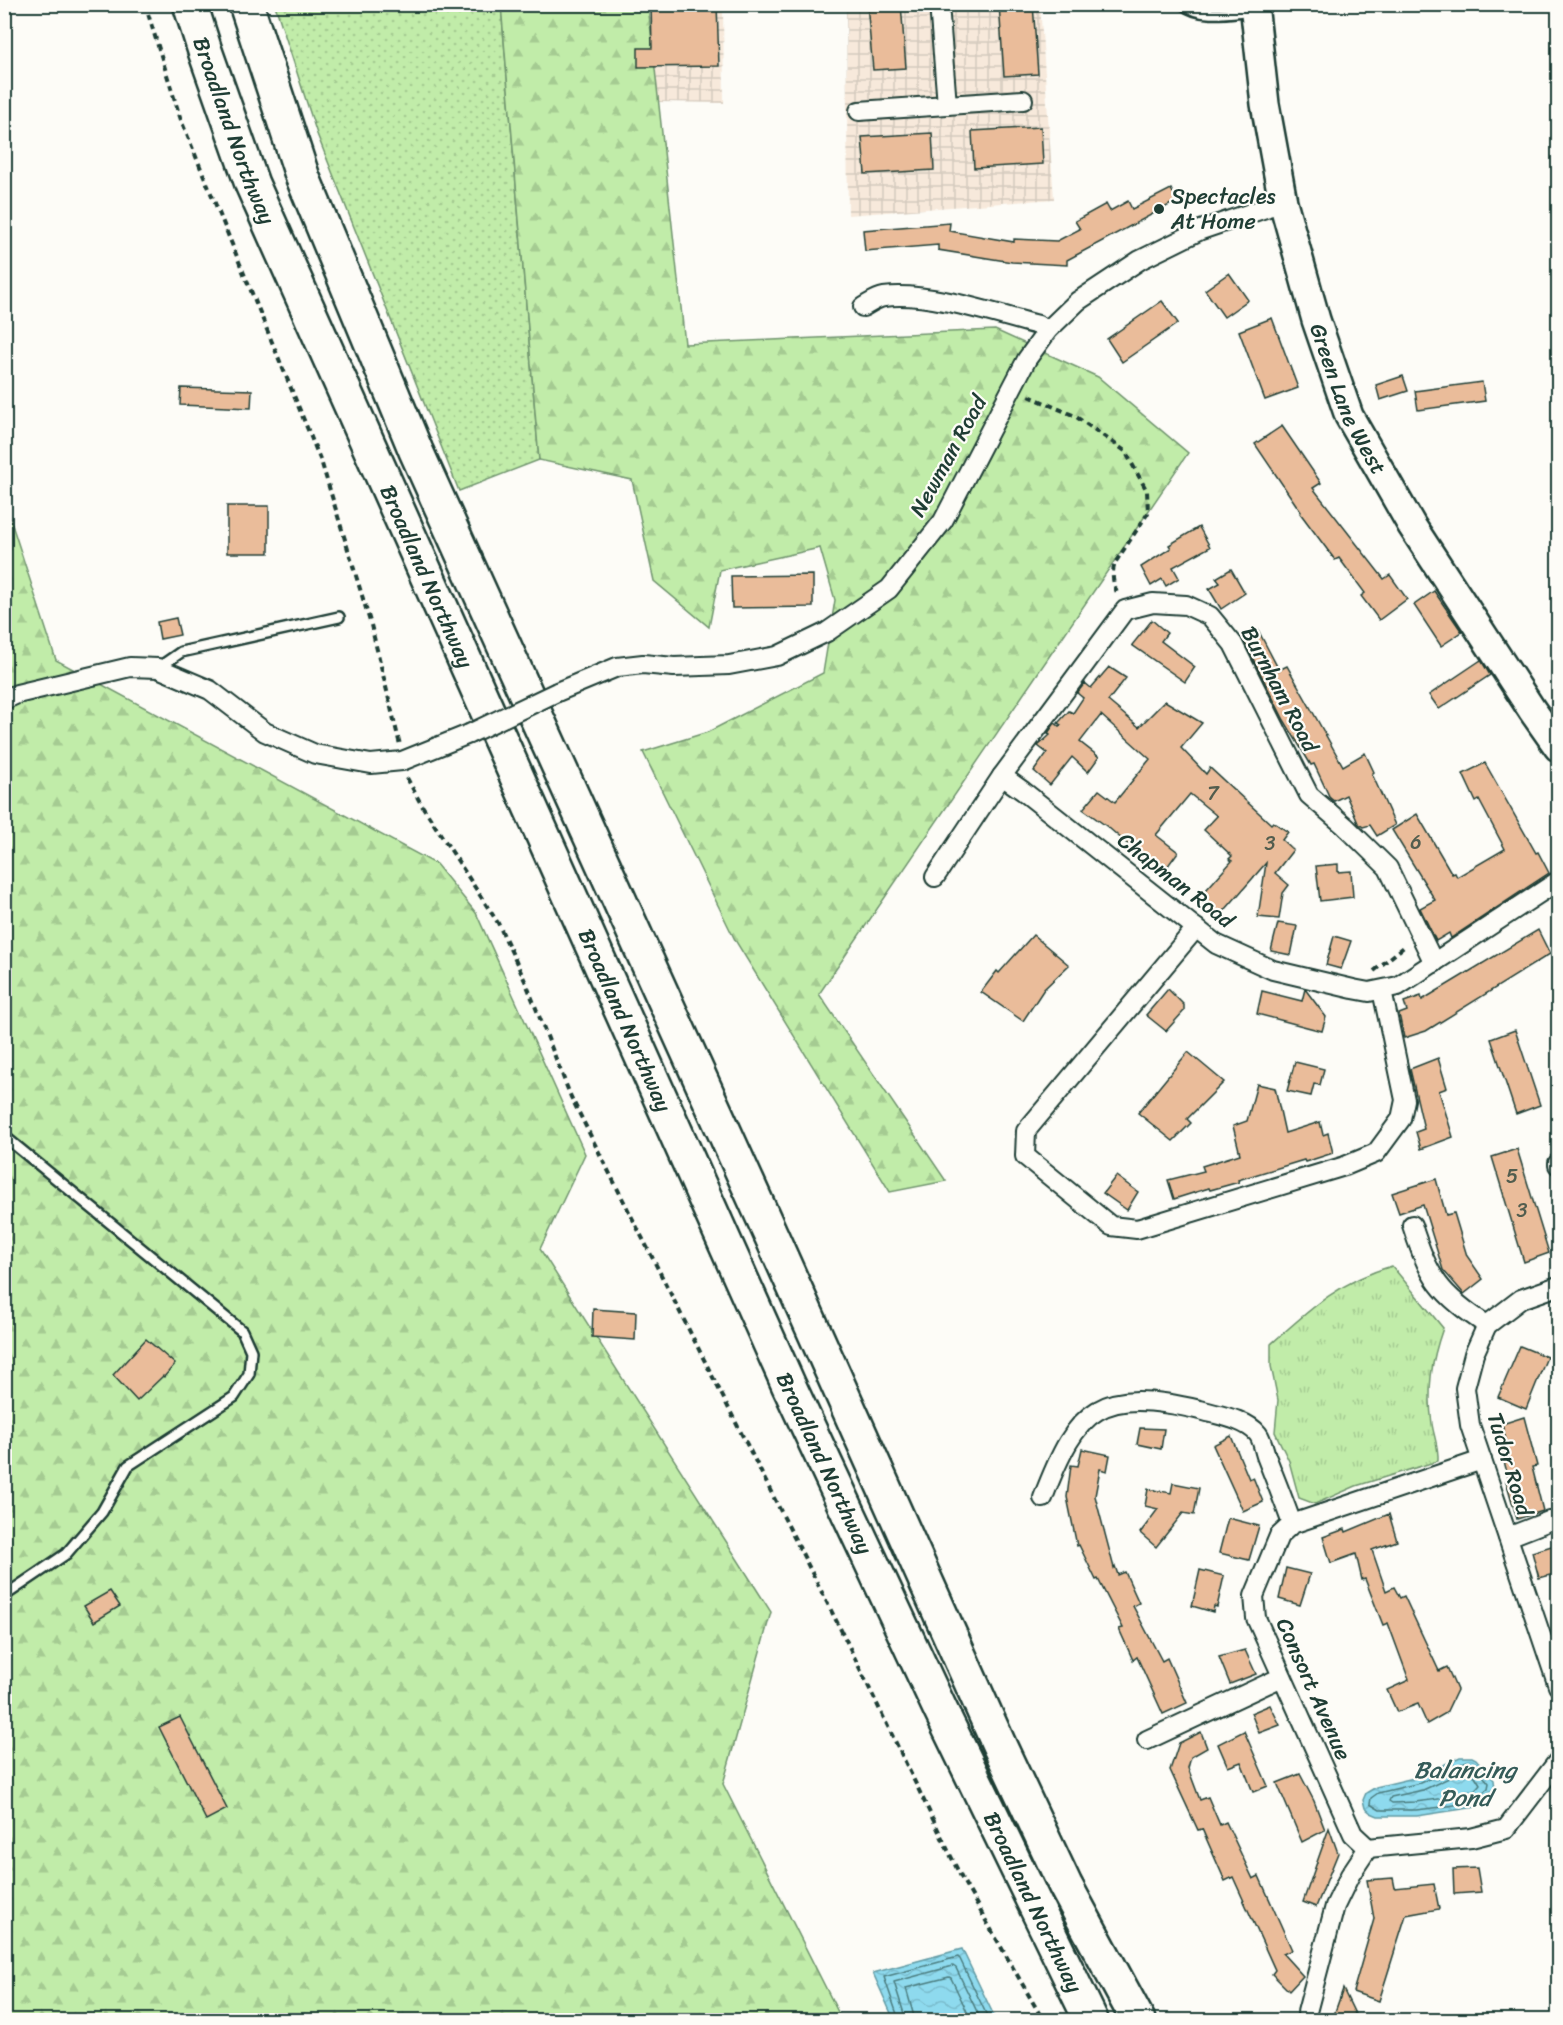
<svg xmlns="http://www.w3.org/2000/svg" width="1563" height="2025" font-family="Sriracha,sans-serif">
<style>
.industrial{fill:url(#industrial-grid)}
.grass{fill:url(#grass-dots);stroke:#70946e;stroke-width:1.5}
.forest{fill:url(#forest-firs);stroke:#70946e;stroke-width:1.5}
.park{fill:url(#park-tufts);stroke:#70946e;stroke-width:1.5}
.water{fill:url(#water-waves);stroke:#629ba4;stroke-width:1.5}
.lines{fill:none;stroke-linecap:round;stroke-linejoin:round}
.shore{stroke:#4b7c7e;stroke-width:1.5}
.building{fill:#eabc9a;stroke:#1f3d34;stroke-width:1.5}
.lane-casing{stroke:#1f3d34;stroke-width:14}
.street-casing{stroke:#1f3d34;stroke-width:22}
.secondary-casing{stroke:#1f3d34;stroke-width:32}
.highway-casing{stroke:#1f3d34;stroke-width:38}
.path{stroke:#1f3d34;stroke-width:4;stroke-dasharray:6 4.5;stroke-linecap:butt}
.lane{stroke:#fdfcf7;stroke-width:9}
.street{stroke:#fdfcf7;stroke-width:18}
.secondary{stroke:#fdfcf7;stroke-width:27}
.highway{stroke:#fdfcf7;stroke-width:33}
.street-bridge-casing{stroke:#1f3d34;stroke-width:22;stroke-linecap:butt}
.street-bridge{stroke:#fdfcf7;stroke-width:18}
.poi-dot{fill:#1f3d34;stroke:#fdfcf7;stroke-width:2}
.labels{text-anchor:middle;dominant-baseline:central;stroke-width:4.5;stroke-linejoin:round;paint-order:stroke}
.number-label{font-size:20px;fill:#525d4e}
.street-label{font-size:22px;fill:#1f3d34;stroke:#fdfcf7}
.poi-label{font-size:22px;fill:#1f3d34;stroke:#fdfcf7;text-anchor:start}
.water-label{font-size:24px;font-style:italic;fill:#355c59;stroke:#fdfcf7}
</style>
<defs>
<pattern id="industrial-grid" width="8" height="8" patternUnits="userSpaceOnUse" patternTransform="scale(1.5)"><rect width="8" height="8" fill="#f7e9db"/><path d="M0 4h8M4 0v8" fill="none" stroke="#d3c9bd"/></pattern>
<pattern id="grass-dots" width="8" height="8" patternUnits="userSpaceOnUse" patternTransform="scale(1.5)"><rect width="8" height="8" fill="#c1eca9"/><path d="M2 2h.1M6 6h.1" fill="none" stroke="#a5cb92" stroke-width="1.8" stroke-linecap="round"/></pattern>
<pattern id="forest-firs" width="22" height="20" patternUnits="userSpaceOnUse" patternTransform="scale(1.5)"><rect width="22" height="20" fill="#c1eca9"/><path d="M5 1l3.5 6h-7zM16 11l3.5 6h-7z" fill="#a5cb92"/></pattern>
<pattern id="park-tufts" width="24" height="20" patternUnits="userSpaceOnUse" patternTransform="scale(1.5)"><rect width="24" height="20" fill="#c1eca9"/><path d="M3 7l-1-3M5 7V3M7 7l1-3M15 17l-1-3M17 17v-4M19 17l1-3" fill="none" stroke="#a5cb92"/></pattern>
<pattern id="water-waves" width="16" height="10" patternUnits="userSpaceOnUse" patternTransform="scale(1.5)"><rect width="16" height="10" fill="#8edaee"/><path d="M0 5q4-4 8 0t8 0" fill="none" stroke="#7abccd"/></pattern>
</defs>
<rect width="100%" height="100%" fill="#fdfcf7"/>
<filter id="ink" filterUnits="userSpaceOnUse"><feTurbulence type="fractalNoise" baseFrequency=".0167" numOctaves="2"/><feDisplacementMap in="SourceGraphic" scale="12" xChannelSelector="R" yChannelSelector="G"/><feConvolveMatrix kernelMatrix="1 2 1 2 8 2 1 2 1" color-interpolation-filters="sRGB"/></filter>
<g filter="url(#ink)">
<g class="industrial">
<path d="M589,5H723L724,103L589,101Z"/>
<path d="M846,5H1040L1054,199L848,215Z"/>
</g>
<path class="grass" d="M275,5H501L539,460L459,491L317,134Z"/>
<g class="forest">
<path d="M501,5H648L685,344L995,330L1098,377L1188,453L819,994L946,1181L890,1192L735,940L643,752L708,732L823,673L835,600L820,548L720,570L709,627L654,581L632,480L539,460Z"/>
<path d="M4,500L56,660L436,864L476,913L585,1154L540,1249L771,1612L723,1784L842,2020H5Z"/>
</g>
<path class="park" d="M1392,1266L1443,1328C1431,1362 1427,1389 1432,1424C1434,1437 1439,1447 1438,1461L1356,1486L1315,1504L1299,1498L1289,1461L1275,1432L1278,1400L1271,1366V1344C1311,1308 1340,1281 1392,1266Z"/>
<g class="water">
<path d="M1460,1757H1472L1476,1759L1494,1780L1495,1789L1476,1807L1443,1812L1417,1816H1378L1371,1813L1365,1808L1363,1800L1366,1793L1376,1787L1418,1777Z"/>
<path d="M962,1949L996,2020H894L873,1973Z"/>
</g>
<g class="lines">
<g class="shore">
<path d="M1465,1762L1473,1764L1489,1783L1488,1788L1473,1802L1442,1807L1416,1810H1380L1370,1804L1371,1798L1378,1793L1420,1783Z"/>
<path d="M1466,1770L1475,1776L1480,1784L1470,1795L1415,1802L1392,1803L1389,1801L1391,1797L1423,1790Z"/>
<path d="M899,2020L884,1977L958,1957L960,1959L989,2020"/>
<path d="M906,2020L894,1982L953,1966L956,1968L981,2020"/>
<path d="M915,2020L906,1988L949,1977L951,1978L971,2020"/>
</g>
</g>
<g class="building">
<path d="M651,4H717L719,66L638,67V48H652Z"/>
<path d="M867,4H901L906,68L873,70Z"/>
<path d="M999,4H1033L1038,74L1004,76Z"/>
<path d="M1041,127L1043,164L974,168L972,131Z"/>
<path d="M932,133L934,170L865,174L862,137Z"/>
<path d="M1171,189L1177,201L1067,260V265L1012,262L938,250V245L865,251L863,230L950,223L949,231L1014,242V239L1057,241L1080,229L1075,221L1106,204L1110,211L1128,201L1132,209Z"/>
<path d="M1229,273L1248,300L1224,317L1205,290Z"/>
<path d="M1162,301L1178,323L1122,362L1107,339Z"/>
<path d="M1272,318L1298,388L1265,400L1239,331Z"/>
<path d="M1403,376L1408,391L1380,400L1376,385Z"/>
<path d="M1482,382L1485,401L1418,410L1415,391Z"/>
<path d="M181,388L252,390L251,408L180,405Z"/>
<path d="M1282,426L1321,483L1313,488L1384,579L1390,575L1407,599L1379,620L1361,596L1365,593L1339,558L1335,560L1300,513L1301,512L1255,444Z"/>
<rect x="227" y="506" width="42" height="47"/>
<path d="M1199,527L1210,547L1173,567L1179,578L1166,586L1162,579L1151,586L1141,567L1171,548L1169,545Z"/>
<path d="M1231,569L1245,593L1221,609L1209,589L1220,583L1216,578Z"/>
<path d="M813,575V607L732,608L731,576Z"/>
<path d="M1434,591L1462,632L1441,646L1414,605Z"/>
<path d="M176,618L180,635L160,639L157,622Z"/>
<path d="M1152,620L1167,633L1161,641L1195,667L1185,682L1132,645Z"/>
<path d="M1258,630L1279,670L1287,666L1343,766L1365,753L1374,772L1372,774L1395,825L1377,836L1370,825L1363,827L1358,823L1346,795L1334,801L1330,798L1314,764L1311,765L1284,720L1243,639Z"/>
<path d="M1481,660L1490,675L1439,709L1429,695Z"/>
<path d="M1109,667L1126,678L1108,701L1139,727L1165,701L1202,723L1181,748L1206,774L1210,768L1271,824L1273,822L1288,832L1282,840L1293,850L1275,873L1289,885L1283,893L1279,919L1258,917L1266,863L1219,917L1198,899L1232,861L1229,859L1232,856L1204,830L1217,816L1190,794L1156,835L1178,852L1162,874L1109,828L1083,809L1099,790L1115,802L1150,759L1101,715L1080,742L1099,757L1088,772L1072,757L1050,785L1034,771L1047,753L1038,746L1050,735L1048,733L1055,723L1059,726L1061,725L1058,723L1069,711L1073,713L1083,698L1077,693L1085,683L1091,688Z"/>
<path d="M1485,763L1536,853L1538,852L1549,873L1451,938L1449,933L1436,941L1420,908L1435,900L1392,830L1417,814L1452,874L1455,873L1457,877L1505,849L1479,800L1476,802L1463,774Z"/>
<path d="M1338,864V872L1351,871L1353,897L1320,901L1316,866Z"/>
<path d="M1278,923L1297,926L1291,955L1271,951Z"/>
<path d="M1538,930L1550,954L1426,1031L1404,1038L1399,1014L1407,1011L1404,1002L1421,996L1422,1000Z"/>
<path d="M1033,935L1069,965L1044,989L1023,1021L981,992L997,971L999,973Z"/>
<path d="M1334,936L1351,941L1341,969L1326,965Z"/>
<path d="M1168,989L1184,1005V1011L1166,1031L1146,1015Z"/>
<path d="M1305,989L1326,1017L1322,1031L1257,1014L1262,991L1302,1001Z"/>
<path d="M1515,1030L1540,1105L1516,1114L1491,1039Z"/>
<path d="M1188,1052L1224,1082L1187,1119L1191,1123L1173,1141L1138,1113Z"/>
<path d="M1438,1058L1447,1088L1439,1091L1453,1137L1421,1149L1416,1132L1424,1129L1410,1069Z"/>
<path d="M1295,1062L1324,1069L1320,1085L1314,1084L1311,1096L1287,1091Z"/>
<path d="M1257,1084L1275,1088L1285,1133L1320,1122L1323,1135L1328,1133L1333,1153L1305,1162L1304,1160L1238,1180L1239,1182L1210,1190L1209,1188L1174,1199L1168,1180L1204,1171L1202,1166L1240,1154L1233,1126L1247,1121Z"/>
<path d="M1517,1149L1549,1253L1524,1262L1492,1157Z"/>
<path d="M1116,1176L1138,1192L1127,1210L1103,1193Z"/>
<path d="M1436,1179L1446,1215L1454,1213L1467,1256L1483,1279L1464,1294L1443,1270L1423,1205L1399,1213L1392,1193Z"/>
<path d="M593,1309L636,1312L635,1340L592,1337Z"/>
<path d="M146,1339L175,1364L164,1377L163,1376L137,1401L113,1375Z"/>
<path d="M1520,1346L1547,1357L1526,1409L1498,1397Z"/>
<path d="M1524,1417L1537,1466L1532,1467L1543,1511L1517,1519L1506,1481L1509,1480L1500,1446L1507,1444L1502,1424Z"/>
<path d="M1140,1428L1164,1429L1161,1449L1137,1444Z"/>
<path d="M1231,1436L1249,1479L1253,1477L1263,1502L1243,1511L1213,1445Z"/>
<path d="M1082,1449L1110,1455L1107,1471L1100,1469L1095,1496L1114,1568L1115,1566L1118,1575L1125,1572L1139,1603L1133,1606L1162,1661L1167,1658L1187,1703L1163,1714L1137,1657L1133,1660L1119,1629L1123,1628L1098,1579L1096,1580L1079,1545L1077,1546L1067,1497L1071,1465L1078,1466Z"/>
<path d="M1173,1483L1199,1488L1194,1515L1183,1513L1156,1547L1140,1533L1158,1509L1145,1506L1148,1489L1171,1493Z"/>
<path d="M1389,1514L1397,1541L1372,1550L1386,1591L1394,1587L1400,1598L1404,1596L1439,1671L1447,1667L1457,1690L1446,1713L1427,1724L1418,1704L1397,1712L1387,1690L1409,1680L1388,1623L1383,1625L1365,1579L1362,1580L1356,1554L1331,1563L1323,1537L1345,1529L1346,1532Z"/>
<path d="M1228,1518L1259,1526L1249,1560L1219,1553Z"/>
<path d="M1558,1544V1573L1539,1578L1532,1552Z"/>
<path d="M1286,1568L1310,1574L1300,1605L1279,1599Z"/>
<path d="M1200,1570L1224,1576L1217,1607L1214,1606L1213,1612L1192,1606Z"/>
<path d="M110,1591L120,1606L94,1622L84,1606Z"/>
<path d="M1245,1650L1256,1674L1230,1684L1219,1657Z"/>
<path d="M1270,1705L1280,1725L1259,1733L1251,1713Z"/>
<path d="M180,1717L227,1809L206,1820L159,1727Z"/>
<path d="M1244,1731L1268,1786L1253,1792L1241,1762L1228,1767L1218,1744Z"/>
<path d="M1201,1732L1207,1748L1191,1757L1188,1768L1200,1800L1208,1797L1220,1825L1226,1822L1253,1879L1259,1876L1292,1950L1283,1954L1303,1976L1289,1991L1272,1974L1275,1970L1233,1877L1225,1881L1202,1829L1198,1830L1170,1770L1179,1743Z"/>
<path d="M1300,1774L1314,1801L1325,1830L1302,1842L1277,1783Z"/>
<path d="M1329,1828L1338,1853L1316,1907L1303,1902Z"/>
<path d="M1477,1868L1481,1892L1454,1894L1453,1869Z"/>
<path d="M1393,1878L1395,1888L1434,1884L1439,1909L1406,1915L1379,2001L1353,1992L1374,1919L1367,1880Z"/>
<path d="M1343,1989L1358,2020H1339L1335,2012Z"/>
</g>
<g class="lines">
<g class="lane-casing">
<g id="lane">
<path d="M1183,4C1201,19 1231,12 1252,10"/>
<path d="M158,668L181,652L339,617"/>
<path d="M4,1136L242,1331L251,1351L249,1374L234,1397L128,1466L102,1512L66,1554L4,1596"/>
</g>
</g>
<g class="street-casing">
<g id="street">
<path d="M939,4L947,105L1023,100"/>
<path d="M859,111L947,105"/>
<path d="M863,307C870,303 877,298 884,297C927,291 996,314 1038,325L1048,330"/>
<path d="M557,692L617,667L643,664L674,667L729,665L777,656L827,632L889,589L943,521L1027,359L1048,330L1078,301L1140,260L1201,230L1283,202"/>
<path d="M4,700L17,694L130,667L158,668L210,690L265,732L315,754L371,764L402,761L469,734"/>
<path d="M1002,776L1023,791L1216,944L1273,970L1353,989L1369,992L1398,986L1558,881"/>
<path d="M935,877L1002,776L1125,610L1153,603L1186,605L1210,616L1233,644L1309,795L1345,826L1388,868L1434,963"/>
<path d="M1196,928L1026,1131L1025,1156L1111,1226L1137,1229L1345,1166L1376,1153L1401,1119L1405,1100L1382,990"/>
<path d="M1558,1163V1165"/>
<path d="M1412,1225C1428,1277 1440,1295 1487,1325"/>
<path d="M1558,1286L1521,1299L1487,1325L1474,1354L1465,1388L1470,1425L1558,1686"/>
<path d="M1482,1460L1292,1524L1279,1536L1254,1596L1256,1618L1353,1834L1368,1848L1471,1838L1506,1829L1558,1761"/>
<path d="M1043,1498C1078,1406 1100,1387 1200,1410C1217,1415 1246,1419 1258,1434C1262,1439 1264,1450 1266,1456C1275,1479 1284,1501 1292,1524"/>
<path d="M1508,1537L1549,1521H1558"/>
<path d="M1147,1740L1282,1677"/>
<path d="M1307,2012L1335,1906L1350,1875L1368,1848"/>
</g>
</g>
<g class="secondary-casing">
<g id="secondary">
<path id="s1" d="M1254,4L1265,104L1283,202L1316,320L1349,416L1412,526L1532,710L1558,747"/>
</g>
</g>
<g class="highway-casing">
<g id="highway">
<path id="s2" d="M190,4L205,51L252,184L789,1386L940,1709L1091,2020"/>
<path d="M246,4L303,178L416,451L771,1235L1000,1747L1065,1885L1138,2020"/>
</g>
</g>
<g class="path">
<path d="M145,4L181,120L322,464L371,625L400,745"/>
<path d="M1029,396L1075,416L1125,451L1147,491L1148,513L1115,563C1111,575 1113,582 1117,593"/>
<path d="M407,778L421,804L498,923L526,983L571,1097L843,1634L962,1879L1043,2020"/>
<path d="M1374,971L1405,946"/>
</g>
<use href="#lane" class="lane"/>
<use href="#street" class="street"/>
<use href="#secondary" class="secondary"/>
<use href="#highway" class="highway"/>
<g class="street-bridge-casing">
<path id="street-bridge" d="M469,734L557,692"/>
</g>
<use href="#street-bridge" class="street-bridge"/>
</g>
</g>
<circle class="poi-dot" cx="1159" cy="209" r="6"/>
<g class="labels">
<g class="number-label">
<text x="1213" y="793">7</text>
<text x="1416" y="842">6</text>
<text x="1270" y="843">3</text>
<text x="1512" y="1176">5</text>
<text x="1522" y="1210">3</text>
</g>
<g class="street-label">
<text stroke="none"><textPath href="#s2" startOffset="134">Broadland Northway</textPath></text>
<text stroke="none"><textPath href="#s1" startOffset="408">Green Lane West</textPath></text>
<text transform="translate(948 456) rotate(-61)">Newman Road</text>
<text stroke="none"><textPath href="#s2" startOffset="620">Broadland Northway</textPath></text>
<text transform="translate(1280 689) rotate(62)">Burnham Road</text>
<text transform="translate(1176 880) rotate(38)">Chapman Road</text>
<text stroke="none"><textPath href="#s2" startOffset="1106">Broadland Northway</textPath></text>
<text stroke="none"><textPath href="#s2" startOffset="1592">Broadland Northway</textPath></text>
<text transform="translate(1510 1464) rotate(73)">Tudor Road</text>
<text transform="translate(1314 1689) rotate(66)">Consort Avenue</text>
<text stroke="none"><textPath href="#s2" startOffset="2078">Broadland Northway</textPath></text>
</g>
<g class="poi-label">
<text x="1171" y="196">Spectacles<tspan x="1171" dy="25">At Home</tspan></text>
</g>
<g class="water-label">
<text x="1465" y="1770">Balancing<tspan x="1465" dy="28">Pond</tspan></text>
</g>
</g>
<rect width="1563" height="2025" fill="none" stroke="#fdfcf7" stroke-width="24"/>
<rect x="12" y="12" width="1539" height="2001" fill="none" stroke="#1f3d34" stroke-width="2" filter="url(#ink)"/>
</svg>
